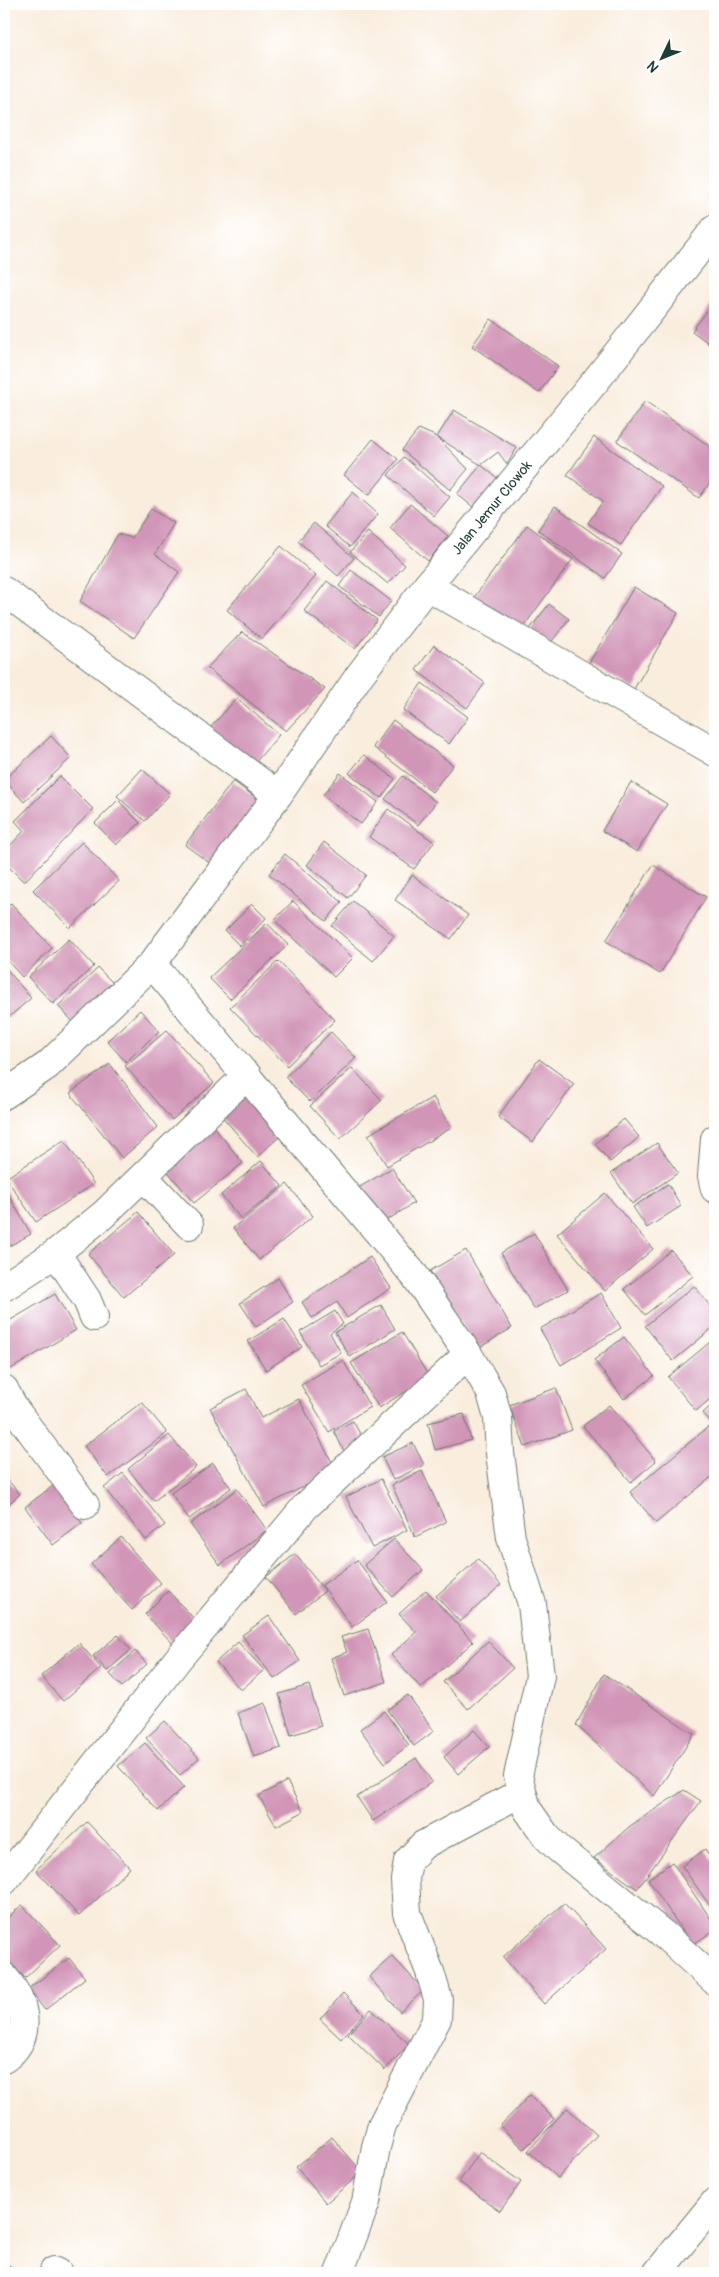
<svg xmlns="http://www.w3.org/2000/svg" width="719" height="2277" font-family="Pangolin,sans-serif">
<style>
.building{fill:#d195b7}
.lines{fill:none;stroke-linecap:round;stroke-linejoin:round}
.street-casing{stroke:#6b7b6f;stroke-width:30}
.secondary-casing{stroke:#6b7b6f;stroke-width:30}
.street{stroke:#fff;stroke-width:28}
.secondary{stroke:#fff;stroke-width:28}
.labels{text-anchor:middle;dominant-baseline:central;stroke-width:4;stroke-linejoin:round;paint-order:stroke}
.street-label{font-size:14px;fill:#1f3d34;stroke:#fff}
</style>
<rect width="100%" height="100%" fill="#fff"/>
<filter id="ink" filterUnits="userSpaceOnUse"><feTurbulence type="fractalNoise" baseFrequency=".02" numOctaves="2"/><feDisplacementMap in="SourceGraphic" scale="10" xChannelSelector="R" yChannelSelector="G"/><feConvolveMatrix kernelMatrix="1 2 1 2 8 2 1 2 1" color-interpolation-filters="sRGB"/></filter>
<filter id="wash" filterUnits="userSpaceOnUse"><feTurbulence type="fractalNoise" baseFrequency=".0096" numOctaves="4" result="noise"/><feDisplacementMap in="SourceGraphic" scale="20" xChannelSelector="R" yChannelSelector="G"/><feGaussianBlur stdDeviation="1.12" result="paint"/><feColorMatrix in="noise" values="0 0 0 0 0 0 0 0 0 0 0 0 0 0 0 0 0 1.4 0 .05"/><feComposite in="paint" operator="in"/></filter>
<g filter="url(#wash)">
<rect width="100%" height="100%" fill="#f9eddd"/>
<g id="blocks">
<g class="building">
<path d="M715,300V348L692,331Z"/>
<path d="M491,319L558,366L539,393L472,346Z"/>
<path d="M645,401L715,450V476L699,498L617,441Z"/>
<path d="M454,410L517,448L507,464L498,452L481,465L437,437Z"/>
<path d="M419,429L437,437L468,469L450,490L402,450Z"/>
<path d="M594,437L662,486L621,545L588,523L603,501L567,475Z"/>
<path d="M373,439L398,459L369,495L344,475Z"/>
<path d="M404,457L450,497L434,516L388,475Z"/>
<path d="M481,465L506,485L483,515L457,494Z"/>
<path d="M353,492L378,514L350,547L325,526Z"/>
<path d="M410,504L448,536L428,561L390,528Z"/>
<path d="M555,506L622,554L605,578L538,530Z"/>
<path d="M151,509L174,523L155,554L179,572L134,638L80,601L118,534L132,538Z"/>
<path d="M314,523L354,558L338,576L298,541Z"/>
<path d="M527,525L573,559L516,637L470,603Z"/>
<path d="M368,532L405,565L388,584L350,552Z"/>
<path d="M281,546L316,576L262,639L227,610Z"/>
<path d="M351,570L391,601L379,617L339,586Z"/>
<path d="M327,581L377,620L355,649L304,611Z"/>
<path d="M634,587L678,613L634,689L589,663Z"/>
<path d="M549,604L569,619L546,649L526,634Z"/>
<path d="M242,632L325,689L286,731L207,668Z"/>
<path d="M434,645L485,683L467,708L416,670Z"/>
<path d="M422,683L468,717L449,744L403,710Z"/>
<path d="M237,698L279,735L252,766L210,728Z"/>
<path d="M393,720L453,765L432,792L373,747Z"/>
<path d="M51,736L71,758L24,802L4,780Z"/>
<path d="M364,755L395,779L381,798L349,773Z"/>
<path d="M142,769L170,794L145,821L117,796Z"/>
<path d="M340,773L378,802L361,824L323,795Z"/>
<path d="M60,776L93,809L24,882L4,862V852L24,831L15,821Z"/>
<path d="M403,776L436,802L418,825L385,799Z"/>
<path d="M233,781L263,803L215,867L185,845Z"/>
<path d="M631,782L667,804L637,852L602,831Z"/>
<path d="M118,800L140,823L116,845L95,823Z"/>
<path d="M388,809L434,842L414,869L369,837Z"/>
<path d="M82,842L119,881L70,928L33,890Z"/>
<path d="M324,842L366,875L348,898L307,865Z"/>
<path d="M285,854L342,902L326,921L269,874Z"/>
<path d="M653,865L706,897L660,974L606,941Z"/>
<path d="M412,875L468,915L451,939L395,900Z"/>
<path d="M293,901L353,958L334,977L274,920Z"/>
<path d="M353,901L394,936L373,961L332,926Z"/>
<path d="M11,903L52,948L22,977L4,957V909Z"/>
<path d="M252,904L266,918L240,946L225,931Z"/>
<path d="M267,923L288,945L230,999L209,978Z"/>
<path d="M69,939L94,966L53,1004L28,977Z"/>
<path d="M278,961L335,1020L287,1066L230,1007Z"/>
<path d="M4,966L31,998L8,1018L4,1012Z"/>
<path d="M98,968L120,990L80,1029L58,1006Z"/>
<path d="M140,1010L159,1031L126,1062L107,1041Z"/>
<path d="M167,1030L214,1083L172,1120L125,1066Z"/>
<path d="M331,1032L356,1058L310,1102L285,1077Z"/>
<path d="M539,1059L574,1084L533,1142L498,1117Z"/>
<path d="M110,1064L158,1127L122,1158L70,1093Z"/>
<path d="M352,1068L382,1100L340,1139L310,1106Z"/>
<path d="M243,1094L280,1136L257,1157L220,1114Z"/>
<path d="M433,1097L451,1128L387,1166L368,1135Z"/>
<path d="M624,1119L639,1137L610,1162L595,1144Z"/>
<path d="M213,1126L243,1163L194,1203L164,1167Z"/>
<path d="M64,1140L94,1184L36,1222L6,1178Z"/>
<path d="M657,1143L678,1173L632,1204L611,1173Z"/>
<path d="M261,1161L282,1186L241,1219L221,1195Z"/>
<path d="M392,1168L414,1203L381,1224L358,1188Z"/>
<path d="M287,1184L313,1216L259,1260L233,1228Z"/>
<path d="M668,1184L681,1206L647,1228L633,1207Z"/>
<path d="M4,1187L31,1234L4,1249Z"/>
<path d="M605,1193L653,1249L605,1291L557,1234Z"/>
<path d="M138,1212L174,1255L124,1297L88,1254Z"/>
<path d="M534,1233L568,1290L534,1309L501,1253Z"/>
<path d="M466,1250L512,1328L477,1349L430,1271Z"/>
<path d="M671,1250L693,1276L645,1315L624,1289Z"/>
<path d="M370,1257L391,1288L347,1318L337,1302L312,1318L302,1302Z"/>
<path d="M278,1278L293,1302L256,1327L240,1303Z"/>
<path d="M694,1286L715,1312V1326L673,1361L645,1326Z"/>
<path d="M601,1293L621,1328L561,1365L540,1329Z"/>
<path d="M55,1294L76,1330L11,1369L4,1357V1324Z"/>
<path d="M381,1305L395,1329L350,1357L335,1332Z"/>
<path d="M335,1311L343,1324L330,1333L341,1353L319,1365L300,1332Z"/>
<path d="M284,1319L302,1347L266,1370L248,1341Z"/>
<path d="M402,1332L429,1377L379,1408L351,1363Z"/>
<path d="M624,1337L654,1376L624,1399L594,1360Z"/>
<path d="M715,1338V1395L696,1411L668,1377Z"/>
<path d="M343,1360L370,1407L329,1432L301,1385Z"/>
<path d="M556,1388L572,1430L525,1447L509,1405Z"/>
<path d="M246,1389L261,1418L299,1399L336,1470L264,1507L210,1408Z"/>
<path d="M142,1402L167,1433L108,1477L84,1446Z"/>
<path d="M715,1402V1427L703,1413Z"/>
<path d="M609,1405L656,1461L631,1482L583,1426Z"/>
<path d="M464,1414L471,1440L435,1450L428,1423Z"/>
<path d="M353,1421L365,1443L345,1453L334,1431Z"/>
<path d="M708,1427L715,1435V1474L656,1523L630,1492Z"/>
<path d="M169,1435L196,1467L154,1501L128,1469Z"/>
<path d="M413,1443L424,1465L393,1480L382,1457Z"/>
<path d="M213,1463L231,1488L189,1519L171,1493Z"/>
<path d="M422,1471L446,1522L415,1537L392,1485Z"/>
<path d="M123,1473L165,1525L146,1540L104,1488Z"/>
<path d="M4,1476L20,1494L4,1508Z"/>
<path d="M381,1479L407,1530L372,1548L346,1497Z"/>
<path d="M54,1485L82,1523L53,1545L25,1507Z"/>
<path d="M237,1489L267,1530L220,1565L190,1524Z"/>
<path d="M121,1537L161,1583L132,1610L91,1564Z"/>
<path d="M394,1539L423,1570L393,1597L364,1565Z"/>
<path d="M295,1554L325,1591L296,1614L266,1577Z"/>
<path d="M478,1559L501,1585L460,1622L436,1596Z"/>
<path d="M357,1560L387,1602L352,1627L322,1585Z"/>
<path d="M426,1590L473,1642L421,1688L391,1655L416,1632L399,1614Z"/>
<path d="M168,1591L199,1624L176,1647L145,1614Z"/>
<path d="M269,1616L300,1661L274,1679L242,1635Z"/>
<path d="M368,1629L386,1682L344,1696L331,1658L347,1652L341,1637Z"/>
<path d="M118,1635L131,1650L107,1671L93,1656Z"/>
<path d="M488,1641L513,1668L468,1709L443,1682Z"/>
<path d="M238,1642L264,1670L241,1690L216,1662Z"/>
<path d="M79,1643L101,1668L63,1701L41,1676Z"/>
<path d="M135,1651L147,1664L122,1687L110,1674Z"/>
<path d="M604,1674L694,1734L654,1796L576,1725Z"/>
<path d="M309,1685L321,1726L291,1735L279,1694Z"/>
<path d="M408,1695L434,1731L414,1746L387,1710Z"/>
<path d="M265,1703L281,1748L254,1757L238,1713Z"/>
<path d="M384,1711L409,1745L385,1763L360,1729Z"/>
<path d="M165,1721L199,1758L180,1775L146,1738Z"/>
<path d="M474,1730L489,1747L458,1774L444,1757Z"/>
<path d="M145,1743L184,1787L158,1811L118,1766Z"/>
<path d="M416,1758L432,1782L373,1821L357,1797Z"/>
<path d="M287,1781L303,1812L276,1826L259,1796Z"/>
<path d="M684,1790L701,1801L637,1889L594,1858L630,1826Z"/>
<path d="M87,1822L130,1868L79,1916L36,1870Z"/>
<path d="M705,1849L715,1864V1913L682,1866Z"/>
<path d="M672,1862L715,1925V1930L692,1945L648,1879Z"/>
<path d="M564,1903L606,1949L544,2004L503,1957Z"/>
<path d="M22,1905L60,1945L25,1978L4,1956V1921Z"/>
<path d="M392,1956L424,1990L400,2012L369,1977Z"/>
<path d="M69,1958L85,1978L45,2010L28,1989Z"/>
<path d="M343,1993L364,2014L341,2039L320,2019Z"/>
<path d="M371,2009L409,2044L385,2070L348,2034Z"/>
<path d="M530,2095L554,2119L524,2149L500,2126Z"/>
<path d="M567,2108L597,2135L558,2178L528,2151Z"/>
<path d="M332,2137L362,2172L326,2203L296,2167Z"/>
<path d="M480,2152L521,2182L500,2211L459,2182Z"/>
<path d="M8,2264L17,2273H4V2268Z"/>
</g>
</g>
</g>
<g filter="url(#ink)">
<use href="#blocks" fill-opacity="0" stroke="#6b7b6f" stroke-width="1"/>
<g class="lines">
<g class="street-casing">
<g id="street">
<path d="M427,586L715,752"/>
<path d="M152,964L415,1276L468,1354"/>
<path d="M4,1095L48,1065L152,964L278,795"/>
<path d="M715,1139L712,1176L715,1189"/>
<path d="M144,1177L189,1225"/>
<path d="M56,1253L87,1300L94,1317"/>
<path d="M4,1287L56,1253L103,1215L247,1075"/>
<path d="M4,1389L14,1408L85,1505"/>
<path d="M4,1881L178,1659L305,1507L468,1354L491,1393L498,1418L500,1453L511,1538L532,1604L540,1676L518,1776L527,1809L546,1836L559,1849L662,1933L715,1981"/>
<path d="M4,1977C26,2002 34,2037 4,2059"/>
<path d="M54,2271L58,2273"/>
<path d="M339,2273L366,2202L376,2147L382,2125L437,2019L438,1999L430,1972L407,1913L405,1880L408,1861L423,1845L522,1792"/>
<path d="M657,2273L715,2202"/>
</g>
</g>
<g class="secondary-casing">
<g id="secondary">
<path id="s1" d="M4,591L278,795L359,676L427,586L597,379L715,229"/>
</g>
</g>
<use href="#street" class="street"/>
<use href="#secondary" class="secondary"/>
</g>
</g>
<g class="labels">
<g class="street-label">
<text stroke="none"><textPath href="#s1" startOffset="700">Jalan Jemur Clowok</textPath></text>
</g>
</g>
<rect width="719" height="2277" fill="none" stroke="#fff" stroke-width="20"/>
<g transform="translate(662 58) rotate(227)" stroke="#ffffff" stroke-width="4" paint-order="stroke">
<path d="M0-4L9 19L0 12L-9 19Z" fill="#1f3d34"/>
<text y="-8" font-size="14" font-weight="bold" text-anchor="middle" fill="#1f3d34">N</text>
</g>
</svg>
